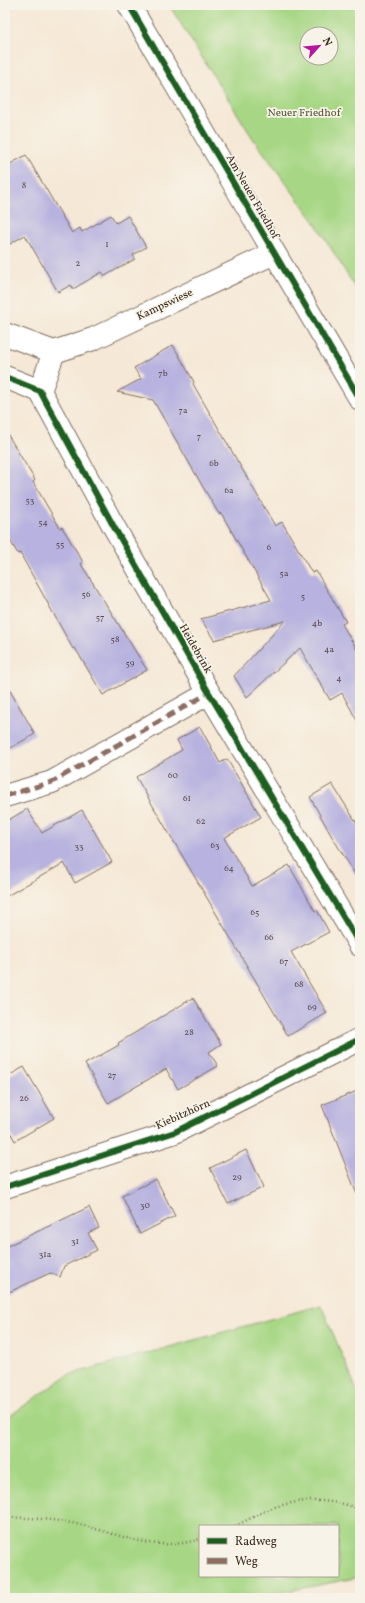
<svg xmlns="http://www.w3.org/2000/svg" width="365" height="1603" font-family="Vollkorn,serif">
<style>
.green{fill:#a7d785;stroke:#718052;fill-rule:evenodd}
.building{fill:#b7b2df}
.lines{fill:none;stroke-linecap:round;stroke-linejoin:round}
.street-casing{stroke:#7c6c5e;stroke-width:24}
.path{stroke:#7c6c5e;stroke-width:2.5;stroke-dasharray:1 3;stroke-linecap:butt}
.street{stroke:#fff;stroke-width:22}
.quiet{stroke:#8d6e63;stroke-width:5;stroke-dasharray:10 5;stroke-linecap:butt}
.cycleway-casing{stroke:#f7f3e8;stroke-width:8}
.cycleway{stroke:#1b5e20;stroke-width:6}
.labels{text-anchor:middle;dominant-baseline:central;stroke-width:3.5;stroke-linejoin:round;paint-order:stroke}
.number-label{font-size:9px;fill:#5a4c4e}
.park-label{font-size:11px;fill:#565538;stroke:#f7f3e8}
.street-label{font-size:11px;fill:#3b2a1e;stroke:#f7f3e8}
</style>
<rect width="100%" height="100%" fill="#f7f3e8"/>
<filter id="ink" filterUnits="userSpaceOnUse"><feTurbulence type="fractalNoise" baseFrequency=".025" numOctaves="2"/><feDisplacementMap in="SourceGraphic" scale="8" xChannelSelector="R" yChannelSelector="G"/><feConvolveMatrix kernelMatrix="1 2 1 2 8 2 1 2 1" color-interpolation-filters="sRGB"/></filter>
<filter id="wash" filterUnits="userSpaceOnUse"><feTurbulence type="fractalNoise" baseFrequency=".012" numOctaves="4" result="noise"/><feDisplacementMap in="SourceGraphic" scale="16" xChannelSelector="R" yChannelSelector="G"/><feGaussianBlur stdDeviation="0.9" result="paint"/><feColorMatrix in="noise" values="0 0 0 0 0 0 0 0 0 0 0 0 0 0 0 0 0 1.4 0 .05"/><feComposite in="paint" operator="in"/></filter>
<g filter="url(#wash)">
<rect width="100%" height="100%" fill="#f6e8d6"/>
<g class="green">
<path d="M169,5H360V295L314,221L252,137ZM307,34H331V58H307Z"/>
<path d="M321,1305L360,1398V1577L253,1598H5V1419L68,1375ZM200,1526H338V1576H200Z"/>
</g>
<g id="blocks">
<g class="building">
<path d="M26,155L72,233L80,228L82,232L111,215L116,223L128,216L146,247L133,255L135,259L105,276L102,272L73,289L71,285L58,292L25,235L5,247V167Z"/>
<path d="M173,345L194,382L193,384L275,526L282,522L312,573L316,571L346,622L342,624L360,655V726L342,693L330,700L300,648L247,697L234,676L285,621L214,640L201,619L271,600L221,513L219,514L203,487L153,400L117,392L141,379L134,368Z"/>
<path d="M5,430L35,480L33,482L60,528L62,527L83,562L81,564L147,670L103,695L75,648L73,649L20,553L18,554L5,532Z"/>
<path d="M5,682L35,734L5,751Z"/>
<path d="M200,727L220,763L227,759L261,817L224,838L252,886L289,865L315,911L317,910L329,932L291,952L327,1013L288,1036L136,777L182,750L177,740Z"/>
<path d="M332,784L360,828V882L331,835L310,797Z"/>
<path d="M27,809L42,833L82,810L112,862L75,883L64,863L5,897V822Z"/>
<path d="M193,998L221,1044L209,1052L218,1066L178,1089L166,1069L108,1103L85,1064L119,1045L118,1043Z"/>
<path d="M24,1067L54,1118L15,1141L5,1123V1078Z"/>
<path d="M360,1090V1197H358L322,1105Z"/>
<path d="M246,1150L264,1187L228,1204L210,1168Z"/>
<path d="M156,1179L175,1216L140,1234L122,1196Z"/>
<path d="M89,1207L99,1228L88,1233L97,1250L64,1266L60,1277L50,1273L5,1294V1247Z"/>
</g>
</g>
</g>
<g filter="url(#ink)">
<use href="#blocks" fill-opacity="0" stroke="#7c6c5e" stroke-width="1"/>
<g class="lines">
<g class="street-casing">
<g id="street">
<path d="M129,5L360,399"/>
<path d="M5,334L54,352"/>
<path d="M54,352L93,339L274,253"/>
<path d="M5,377L40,391L114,527L209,693L360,945"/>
<path d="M40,391L54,352"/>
<path d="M5,796L52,782L209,693"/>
<path d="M5,1187L175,1132L360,1039"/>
</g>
</g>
<g class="path">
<path d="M5,1517C30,1518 56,1519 81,1525C123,1535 155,1553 200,1539"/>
<path d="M235,1526C248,1520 261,1512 275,1507C303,1498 332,1499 360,1509"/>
</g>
<use href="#street" class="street"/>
<path class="quiet" d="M5,796L52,782L209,693"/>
<g class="cycleway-casing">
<g id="cycleway">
<path d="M129,5L360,399"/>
<path d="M5,377L40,391L114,527L209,693L360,945"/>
<path d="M5,1187L175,1132L360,1039"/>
</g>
</g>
<use href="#cycleway" class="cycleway"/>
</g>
</g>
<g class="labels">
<g class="number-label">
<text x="24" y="185">8</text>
<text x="107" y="244">1</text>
<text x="78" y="263">2</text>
<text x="163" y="373">7b</text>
<text x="183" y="410">7a</text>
<text x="199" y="436">7</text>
<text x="214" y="463">6b</text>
<text x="229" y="490">6a</text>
<text x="30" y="500">53</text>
<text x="43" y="522">54</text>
<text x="60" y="544">55</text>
<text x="269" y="547">6</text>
<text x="284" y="573">5a</text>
<text x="86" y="594">56</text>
<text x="303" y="596">5</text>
<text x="100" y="617">57</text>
<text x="317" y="623">4b</text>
<text x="115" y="639">58</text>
<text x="329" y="649">4a</text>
<text x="130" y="663">59</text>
<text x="339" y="678">4</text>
<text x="173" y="775">60</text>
<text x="187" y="798">61</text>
<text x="201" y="821">62</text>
<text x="215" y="845">63</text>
<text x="79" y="846">33</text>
<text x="229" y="868">64</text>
<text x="255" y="912">65</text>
<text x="269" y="937">66</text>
<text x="284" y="961">67</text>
<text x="299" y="984">68</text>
<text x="312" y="1007">69</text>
<text x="189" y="1032">28</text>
<text x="112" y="1075">27</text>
<text x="24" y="1098">26</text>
<text x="237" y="1177">29</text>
<text x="145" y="1205">30</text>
<text x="75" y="1241">31</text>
<text x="45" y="1254">31a</text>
</g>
<g class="park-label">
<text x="304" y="113">Neuer Friedhof</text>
</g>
<g class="street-label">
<text transform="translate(252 197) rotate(60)">Am Neuen Friedhof</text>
<text transform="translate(165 305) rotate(-25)">Kampswiese</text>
<text transform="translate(195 649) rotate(60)">Heidebrink</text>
<text transform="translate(183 1115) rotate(-24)">Kiebitzhörn</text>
</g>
</g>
<rect width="365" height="1603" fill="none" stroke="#f7f3e8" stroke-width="20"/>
<rect x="199" y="1525" width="140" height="52" fill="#f7f3e8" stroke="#aca397"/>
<rect x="207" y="1538" width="20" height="6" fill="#1b5e20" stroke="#aca397"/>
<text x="235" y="1545" font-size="12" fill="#3b2a1e">Radweg</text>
<rect x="207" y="1558" width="20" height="6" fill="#8d6e63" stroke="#aca397"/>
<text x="235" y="1565" font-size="12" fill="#3b2a1e">Weg</text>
<g transform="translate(319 46) rotate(63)"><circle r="19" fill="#f7f3e8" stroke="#aca397"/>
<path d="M0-3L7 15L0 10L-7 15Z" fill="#b5179e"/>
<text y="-6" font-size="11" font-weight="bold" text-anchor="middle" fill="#3b2a1e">N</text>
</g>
</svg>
